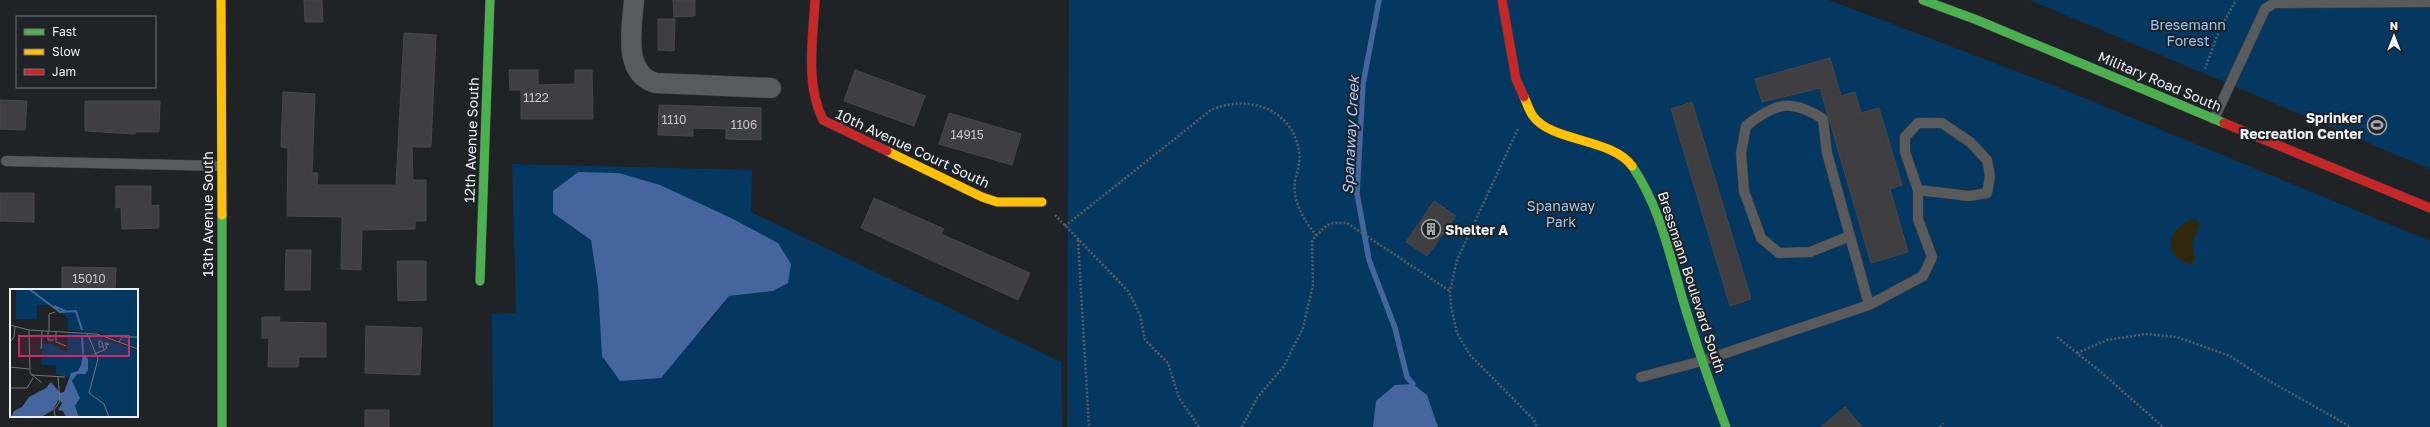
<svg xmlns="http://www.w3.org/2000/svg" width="2430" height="427" font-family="'Golos Text',sans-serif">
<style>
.green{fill:#043860;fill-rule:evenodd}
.sand{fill:#2f280c}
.water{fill:#44659e}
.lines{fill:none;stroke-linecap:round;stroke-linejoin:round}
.stream{stroke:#44659e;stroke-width:5.5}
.building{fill:#3f3f41;stroke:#484749}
.lane-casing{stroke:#3b3d3f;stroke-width:11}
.street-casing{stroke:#3b3d3f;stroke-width:21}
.fast-casing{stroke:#3b3d3f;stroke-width:10}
.slow-casing{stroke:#3b3d3f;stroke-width:10}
.jam-casing{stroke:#3b3d3f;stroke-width:10}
.path{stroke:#5a5b5d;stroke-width:2.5;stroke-dasharray:2 2;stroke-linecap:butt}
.lane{stroke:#585a5c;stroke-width:10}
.street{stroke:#585a5c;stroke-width:20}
.fast{stroke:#4caf50;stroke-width:9}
.slow{stroke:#ffc107;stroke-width:9}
.jam{stroke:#c62828;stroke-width:9}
.labels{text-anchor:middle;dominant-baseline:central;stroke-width:4;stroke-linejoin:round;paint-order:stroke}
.number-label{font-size:12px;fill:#c2c4c6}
.park-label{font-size:14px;fill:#97c6f5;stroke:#1e2327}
.street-label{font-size:14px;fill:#edf0f3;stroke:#1e2327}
.poi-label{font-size:14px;font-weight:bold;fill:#edf0f3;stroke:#1e2327;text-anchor:end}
.water-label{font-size:15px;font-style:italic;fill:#a8c7fd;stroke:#1e2327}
.inset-river{fill:none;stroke:#44659e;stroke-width:2}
.inset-road{fill:none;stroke:#727577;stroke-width:1}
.view{fill:#c62e6a;fill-opacity:0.15;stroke:#c62e6a;stroke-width:2}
.inset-edge{fill:none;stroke:#edf0f3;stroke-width:2}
</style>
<rect width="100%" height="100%" fill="#202325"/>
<g class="green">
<path d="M1069,0H1829L2055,86L2430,241V427H1067Z"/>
<path d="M2030,0H2430V169Z"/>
<path d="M512,164L752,170L751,212L1061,362L1062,427H493L492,314L516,313ZM619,173C675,190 726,216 778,243L773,291L729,296L702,331L598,287L591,240Z"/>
</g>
<path class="sand" d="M2195,219L2200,224L2192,244L2195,260L2192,264C2171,262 2162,239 2181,226C2186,223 2189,219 2195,219Z"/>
<g class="water">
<path d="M578,172L619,173L660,185L729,217L778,243L791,264L788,283L773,291L729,296L661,378L620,381L602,356L598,287L591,240L553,213V191Z"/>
<path d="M1413,384L1427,395L1438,427H1373L1376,401L1395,385Z"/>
</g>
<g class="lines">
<path class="stream" d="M1379,0L1363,84L1357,193L1369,260L1395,328L1407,377L1413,384"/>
</g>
<g class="building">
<path d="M304,0H322L323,22H305Z"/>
<path d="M673,0H695V16L674,17Z"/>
<path d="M658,19H675L674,51L658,50Z"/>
<path d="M404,33L436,35L431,147H412L413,180H426V221H415V229L362,230L361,270L341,269L342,217L287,216L288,148L281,147L283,92L315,94L312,173H318L317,185H396Z"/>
<path d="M1830,58L1841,96L1855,92L1861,113L1879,108L1902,185L1890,189L1908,252L1871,263L1820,88L1762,102L1755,79Z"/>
<path d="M509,70H538V85L575,84V70H592L593,119H521V90H510Z"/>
<path d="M855,70L925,96L914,126L844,101Z"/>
<path d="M0,100L27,101L25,130L0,129Z"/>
<path d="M85,101H160L159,132H135V134L85,131Z"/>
<path d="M1692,102L1751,299L1730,306L1671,109Z"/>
<path d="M659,105L761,108V140L726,139V129L693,128V136L658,135Z"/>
<path d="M949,113L1021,134L1012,165L939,144Z"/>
<path d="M116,186H151V206L159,205V228L122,229L121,207L116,208Z"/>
<path d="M0,193H34V222L0,221Z"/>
<path d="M874,198L944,229L941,234L1030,273L1018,300L861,228Z"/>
<path d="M1434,201L1456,216L1427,256L1406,242Z"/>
<path d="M286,250H311L310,290H285Z"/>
<path d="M397,261H426V300L398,301Z"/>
<path d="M62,267L116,268L115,290L62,289Z"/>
<path d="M262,317H280L279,322L326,323V357H299L298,367H268L269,338H262Z"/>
<path d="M366,326L422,328L420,375L365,373Z"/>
<path d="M1845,407L1862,427H1821Z"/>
<rect x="365" y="410" width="24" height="17"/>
</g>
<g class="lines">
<g class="lane-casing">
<g id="lane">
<path d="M2214,119L2265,9L2274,3L2430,2"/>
<path d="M6,161L221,166"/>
<path d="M1869,305L1923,276L1932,257L1918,219V190L1905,152V137L1918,123H1942L1970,142L1987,160L1990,177L1987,193L1969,196L1918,190"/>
<path d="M1641,377L1702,361L1869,305L1827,153L1823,119C1791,98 1775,103 1746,126L1741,153L1744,191L1761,238L1779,253L1810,252L1850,236"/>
</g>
</g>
<g class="street-casing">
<path id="street" d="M634,0C632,27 622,74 656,83L771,88"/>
</g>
<g class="fast-casing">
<g id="fast">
<path d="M1923,0L1977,20L2224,123"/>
<path d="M1632,166C1659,205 1669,252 1682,297C1695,341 1710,384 1726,427"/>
<path d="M222,215V427"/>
<path d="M480,281L490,0"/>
</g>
</g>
<g class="slow-casing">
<g id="slow">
<path d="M221,0L222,215"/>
<path d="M1524,97C1527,103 1529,111 1533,116C1551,142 1612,138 1632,166"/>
<path d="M887,151L982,197L997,202H1042"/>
</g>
</g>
<g class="jam-casing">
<g id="jam">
<path d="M815,0C813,39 805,84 823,120L887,151"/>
<path d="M1502,0L1516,79L1524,97"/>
<path d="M2224,123L2430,208"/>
</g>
</g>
<g class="path">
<path d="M2205,69L2219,31L2236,0"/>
<path d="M1518,129L1457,260L1450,291L1451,307L1457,333L1470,355L1534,420L1537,427"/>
<path d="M1055,215L1128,291L1140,315L1145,340L1168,363L1179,398L1199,427"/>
<path d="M1065,226L1211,110C1247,94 1292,108 1299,151C1301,162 1297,171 1295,181C1292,201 1304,220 1316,235"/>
<path d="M1078,240L1089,427"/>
<path d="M2057,337L2101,372L2163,427"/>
<path d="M2077,353L2107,340L2146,334L2177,337L2230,356L2264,378L2351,427"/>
<path d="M1242,427L1257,398L1284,366L1303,328L1313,285L1312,240L1327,225L1333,223H1347L1450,291"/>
<path d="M1940,427L1943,423"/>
</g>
<use href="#lane" class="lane"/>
<use href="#street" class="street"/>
<use href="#fast" class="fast"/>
<use href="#slow" class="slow"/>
<use href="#jam" class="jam"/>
</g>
<defs>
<g id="stadium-ring" transform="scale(1)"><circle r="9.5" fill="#1e2327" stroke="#a5a8ab" stroke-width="1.5"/><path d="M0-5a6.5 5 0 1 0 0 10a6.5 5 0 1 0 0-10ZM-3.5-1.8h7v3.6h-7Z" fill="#a5a8ab"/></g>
<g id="building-ring" transform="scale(1)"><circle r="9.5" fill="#1e2327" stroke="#a5a8ab" stroke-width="1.5"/><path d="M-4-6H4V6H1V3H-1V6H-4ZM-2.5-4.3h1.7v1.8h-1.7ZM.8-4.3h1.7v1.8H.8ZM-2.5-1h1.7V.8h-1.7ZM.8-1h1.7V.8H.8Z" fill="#a5a8ab"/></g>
</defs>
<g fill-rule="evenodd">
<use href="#stadium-ring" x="2377" y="125"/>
<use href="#building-ring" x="1431" y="229"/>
</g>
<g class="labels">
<g class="number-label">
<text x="536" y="97">1122</text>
<text x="674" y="119">1110</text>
<text x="744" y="124">1106</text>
<text x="967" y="134">14915</text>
<text x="89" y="278">15010</text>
</g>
<g class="park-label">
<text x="2188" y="24">Bresemann<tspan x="2188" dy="16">Forest</tspan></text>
<text x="1561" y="205">Spanaway<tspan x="1561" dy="16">Park</tspan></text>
</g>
<g class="street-label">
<text transform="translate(2160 81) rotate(23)">Military Road South</text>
<text transform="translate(471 140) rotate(-88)">12th Avenue South</text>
<text transform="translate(913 148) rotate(25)">10th Avenue Court South</text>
<text transform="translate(207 214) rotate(-90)">13th Avenue South</text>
<text transform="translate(1692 282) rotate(72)">Bressmann Boulevard South</text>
</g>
<g class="poi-label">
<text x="2363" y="117">Sprinker<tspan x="2363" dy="16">Recreation Center</tspan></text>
<text x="1445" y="229" text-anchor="start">Shelter A</text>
</g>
<g class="water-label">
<text transform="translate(1350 135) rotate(-87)">Spanaway Creek</text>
</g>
</g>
<g transform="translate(10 289)">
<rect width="128" height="128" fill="#202325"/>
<path d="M6,0H128V59L95,45L57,41L58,30L45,16H27V30H6ZM58,44L86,46L128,62V128H69L65,117L69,114L62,94L63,89L46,85V76H32V55H43L57,64Z" fill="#043860"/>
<path d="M73,65L78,70V81L75,85H67L62,92L70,109L65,117L69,128H56L53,122L48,121L52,114L49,110L43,121L33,127L1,128L4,122L12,118L19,108L36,99L41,93L50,104L54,103L61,84L68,82L71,76Z" fill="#44659e"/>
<path class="inset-river" d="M19,0L50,23L66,22L72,41M44,17L57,23M72,46L73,65"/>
<path class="inset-road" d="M0,36L19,41L87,45L128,60M19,41L20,84L32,94M38,42V51H44M39,42V25L45,23M46,43V53L56,57M77,44L88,70L79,104L94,115L99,128M0,53L4,48L5,38M109,53L112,48H128M31,60L32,42M94,61L97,59L95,54L99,55L96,56M84,65L94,61L92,53L89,52V58H93M0,78L19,80M21,86L55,88M0,99H17L23,89M45,127L44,121L50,112L48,88"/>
<path class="view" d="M9,47H119V67H9Z"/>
<rect width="128" height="128" class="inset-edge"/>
</g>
<rect x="16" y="16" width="140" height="72" fill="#1e2327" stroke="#717579"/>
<rect x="24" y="29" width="20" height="6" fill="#4caf50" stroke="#717579"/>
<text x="52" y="36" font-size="12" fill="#edf0f3">Fast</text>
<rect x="24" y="49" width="20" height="6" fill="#ffc107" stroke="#717579"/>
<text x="52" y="56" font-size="12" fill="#edf0f3">Slow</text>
<rect x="24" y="69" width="20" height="6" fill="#c62828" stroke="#717579"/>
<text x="52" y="76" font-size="12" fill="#edf0f3">Jam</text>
<g transform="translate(2394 36)" stroke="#1e2327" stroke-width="3" paint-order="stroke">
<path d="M0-3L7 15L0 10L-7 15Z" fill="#edf0f3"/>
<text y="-6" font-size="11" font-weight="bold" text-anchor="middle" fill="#edf0f3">N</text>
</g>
</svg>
